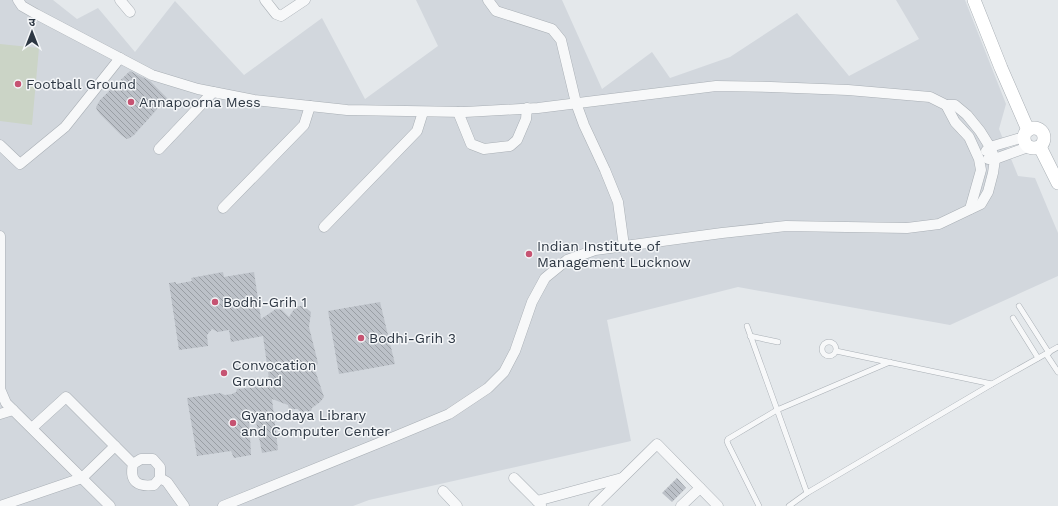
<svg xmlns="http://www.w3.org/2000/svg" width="1058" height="506" font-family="'Work Sans','Noto Sans Devanagari',sans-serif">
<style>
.built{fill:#d2d7dd}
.garden{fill:#cbd4c6}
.building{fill:url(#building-back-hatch)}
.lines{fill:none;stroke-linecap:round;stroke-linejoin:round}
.lane-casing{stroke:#a9afb5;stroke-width:6}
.street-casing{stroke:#a9afb5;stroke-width:11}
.secondary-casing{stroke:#a9afb5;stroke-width:14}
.lane{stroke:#f7f8f9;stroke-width:5}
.street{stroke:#f7f8f9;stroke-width:10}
.secondary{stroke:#fff;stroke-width:13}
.poi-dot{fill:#c65372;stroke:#f4f6f8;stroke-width:1.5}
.labels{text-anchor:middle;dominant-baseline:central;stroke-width:3;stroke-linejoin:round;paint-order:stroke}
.poi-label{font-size:14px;fill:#2d3743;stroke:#f4f6f8;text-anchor:start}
</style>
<defs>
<pattern id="building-back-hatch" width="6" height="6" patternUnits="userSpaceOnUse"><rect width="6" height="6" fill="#bcc1c8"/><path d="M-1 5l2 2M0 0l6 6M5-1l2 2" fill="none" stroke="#999ea4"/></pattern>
</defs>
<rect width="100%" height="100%" fill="#e4e8eb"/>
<path class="built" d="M0,0H53L77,19L98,8L135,52L175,1L244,75L322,18L365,99L438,46L416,0H562L602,89L652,52L670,78L730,57L797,13L849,76L919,39L896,0H965L1006,104L999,129L1018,176L1035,178L1058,233V276L950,325L738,287L607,320L631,441L369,500L353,506H0Z"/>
<path class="garden" d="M0,44L39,48L32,125L0,121Z"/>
<g class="building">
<path d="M130,71L150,81L167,98L134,135L130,138L127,139L121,135L100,114L97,110L96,107L100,100Z"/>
<path d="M223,272L224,277L254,272L261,319L276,309L282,310L289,317L296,306H302L306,308L311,312L309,327L318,363L315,370L324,397L320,402L312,408L311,411L300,412L298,409H289L288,405L272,399L278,450L262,453L255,416L249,417L251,455L234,458L231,451L197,456L187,398L220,393L225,395L232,394L236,392L237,389L270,386L263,336L231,342L229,330L218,332L212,329L207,335L208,346L179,350L169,283L176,282V284L192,281L191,278Z"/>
<path d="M380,302L395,364L339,374L328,311Z"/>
<path d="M677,478L686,488L672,502L662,493Z"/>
</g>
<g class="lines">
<g class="lane-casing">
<g id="lane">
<path d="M1019,306L1049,353"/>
<path d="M1013,318L1038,358"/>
<path d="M747,326L807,493"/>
<path d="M750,336L778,342"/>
<circle cx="829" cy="349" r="7"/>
<path d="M836,351L992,384"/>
<path d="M1046,354L1058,372"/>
<path d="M759,506L728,444L727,441L728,439L777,410L890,362"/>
<path d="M789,506L807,493L992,384L1058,347"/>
</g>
</g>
<g class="street-casing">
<g id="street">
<path d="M18,0L22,6L36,14L152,75L198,89L254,100L347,110L465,112L538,108L716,86L771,87L848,90L930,97L946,105H955L967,115L980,131L990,147L995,159L993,173L988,192L981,204L939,224L907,228L786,226L722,233L595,250L567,260L545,278L532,302L515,351L504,372L488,388L449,414L396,436L223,506"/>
<path d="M120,0L130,12"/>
<path d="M265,0L276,14L281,16L305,0"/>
<path d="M488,0L496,11L552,29L561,40L576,103L584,125L605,170L618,202L624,246"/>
<path d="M946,105L955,122L969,137L979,159L981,170L970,209"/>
<path d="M458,112L471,144L484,149L510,146L517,140L526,119L527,108"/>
<path d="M0,145L20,164L65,127L120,58"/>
<path d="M159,149L213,92"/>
<path d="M986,151L990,147L1024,137"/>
<path d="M988,159H995L1028,147"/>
<path d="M223,208L304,125L310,106"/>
<path d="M324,227L417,131L423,112"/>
<path d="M0,236V389L6,403L110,506"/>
<path d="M0,414L13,410"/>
<path d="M115,446L133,464C129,482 138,487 154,485L160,478V467L153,459H141L133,464"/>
<path d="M160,478L167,482L184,506"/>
<path d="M514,478L541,505"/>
<path d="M443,491L457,506"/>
<path d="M537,501L622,478"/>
<path d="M0,506L82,478L115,446L66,397L32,428"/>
<path d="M594,506L657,444L718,506"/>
<path d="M681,506L700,488"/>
</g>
</g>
<g class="secondary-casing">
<g id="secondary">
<path d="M974,0L1001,68L1028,130"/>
<circle cx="1034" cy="138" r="10"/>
<path d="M1040,147L1058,183"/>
</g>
</g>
<use href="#lane" class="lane"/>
<use href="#street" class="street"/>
<use href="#secondary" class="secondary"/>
</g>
<g class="poi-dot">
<circle cx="18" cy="84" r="4"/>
<circle cx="131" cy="102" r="4"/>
<circle cx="529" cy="254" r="4"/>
<circle cx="215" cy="302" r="4"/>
<circle cx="361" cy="338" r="4"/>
<circle cx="224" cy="373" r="4"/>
<circle cx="233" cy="423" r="4"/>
</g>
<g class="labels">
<g class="poi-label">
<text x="26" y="84">Football Ground</text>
<text x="139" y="102">Annapoorna Mess</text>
<text x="537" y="246">Indian Institute of<tspan x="537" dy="16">Management Lucknow</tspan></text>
<text x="223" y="302">Bodhi-Grih 1</text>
<text x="369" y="338">Bodhi-Grih 3</text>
<text x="232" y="365">Convocation<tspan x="232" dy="16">Ground</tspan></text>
<text x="241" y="415">Gyanodaya Library<tspan x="241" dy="16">and Computer Center</tspan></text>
</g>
</g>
<g transform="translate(32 32)" stroke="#f4f6f8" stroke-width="3" paint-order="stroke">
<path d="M0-3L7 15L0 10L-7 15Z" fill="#2d3743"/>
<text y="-6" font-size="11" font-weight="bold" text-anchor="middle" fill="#2d3743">उ</text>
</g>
</svg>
